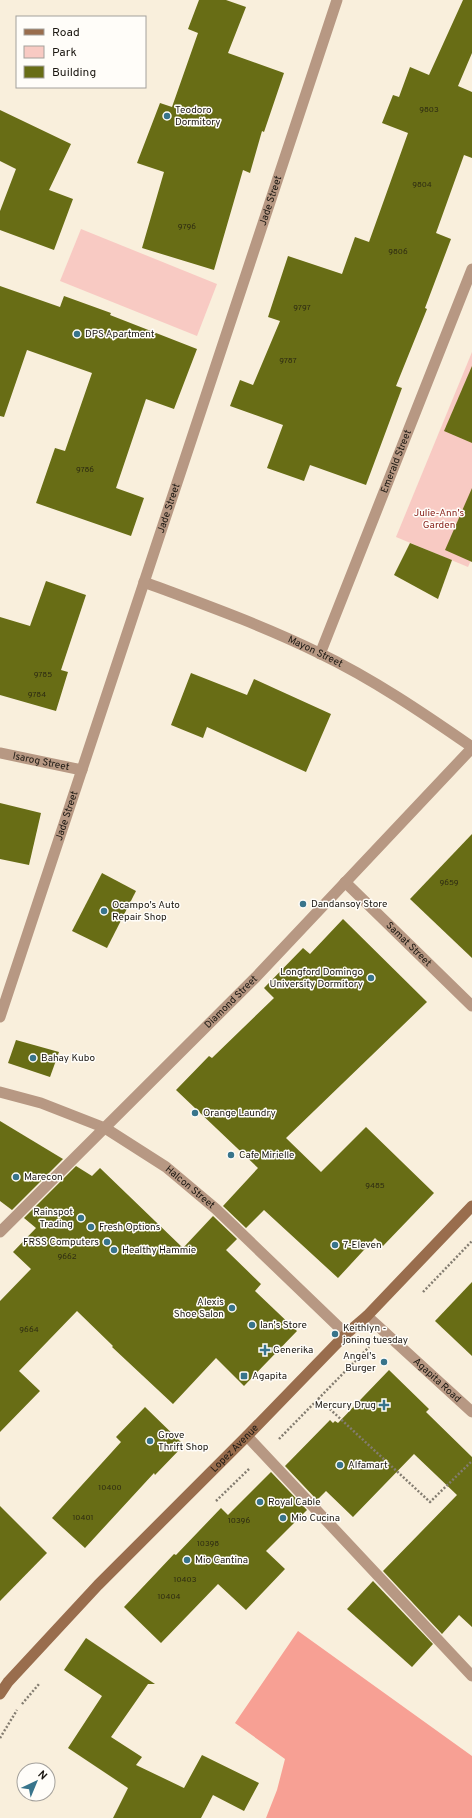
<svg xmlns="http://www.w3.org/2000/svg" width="472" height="1818" font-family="Overpass,sans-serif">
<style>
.green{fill:#f8cac3}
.forest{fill:#f7a094}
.building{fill:#686d15}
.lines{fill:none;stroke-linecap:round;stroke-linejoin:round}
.path{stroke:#837c70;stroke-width:2.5;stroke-dasharray:2 2;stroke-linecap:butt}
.minor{stroke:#b79883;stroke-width:11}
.secondary{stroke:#996d4d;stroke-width:11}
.poi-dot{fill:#38748b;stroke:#fffdf9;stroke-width:1.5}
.labels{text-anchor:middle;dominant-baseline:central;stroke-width:3;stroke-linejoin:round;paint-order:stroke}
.number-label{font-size:8px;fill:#2e2c12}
.poi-label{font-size:10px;fill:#1b1711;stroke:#fffdf9;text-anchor:start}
.street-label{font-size:10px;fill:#1b1711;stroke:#fffdf9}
.park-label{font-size:10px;fill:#89251f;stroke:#fffdf9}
</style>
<rect width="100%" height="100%" fill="#f9efdc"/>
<g class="green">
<path d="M81,229L217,284L197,336L60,281Z"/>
<path d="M472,352V558L468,567L396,537Z"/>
</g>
<path class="forest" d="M298,1631L472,1756V1818H266L277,1790L285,1759L235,1723Z"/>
<g class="building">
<path d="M199,0H226L246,7L228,53L284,73L264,132L262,131L250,173L243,170L214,270L142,248L164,172L137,163L160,103L172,107L198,33L188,29Z"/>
<path d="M463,0H472V53L458,86L472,92V158L464,155L436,233L451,239L425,308L427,309L396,386L402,388L366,485L310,465L304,481L267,468L283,425L230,406L240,380L253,385L280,321L268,317L288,256L342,274L355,237L369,242L408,133L382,123L393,95L399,97L410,67L429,75Z"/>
<path d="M0,110L71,144L49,190L73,199L54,250L0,230V211L16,169L0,161Z"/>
<path d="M0,286L60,307L64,296L111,313L110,315L197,349L174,409L146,399L116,488L144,498L131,536L36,503L55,448L65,451L92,373L27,350L4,417L0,416Z"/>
<path d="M472,366V443L444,431Z"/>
<path d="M472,488V562L445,550Z"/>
<path d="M410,543L452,560L438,599L394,575Z"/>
<path d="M46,581L86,595L61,670L68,672L56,711L0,695V617L30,626Z"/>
<path d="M191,673L247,695L254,679L331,714L306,772L207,727L203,738L171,725Z"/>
<path d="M0,803L41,813L29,865L0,859Z"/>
<path d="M472,834V958L410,899Z"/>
<path d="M102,873L136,891L107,948L72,931Z"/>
<path d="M343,919L427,1002L286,1138L321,1172L366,1127L434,1193L383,1246L375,1238L338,1278L264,1210L246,1228L223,1206L258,1168L176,1090L209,1056L212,1058L274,998L264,988L303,948L310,954Z"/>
<path d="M16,1040L59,1052L50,1077L8,1063Z"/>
<path d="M0,1121L63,1159L12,1210L0,1201Z"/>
<path d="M76,1166L92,1176L100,1168L183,1248L213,1216L237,1239L226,1250L261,1284L255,1291L297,1331L244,1386L216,1358L173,1404L112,1347L113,1346L77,1311L19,1371L40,1391L0,1432V1301L31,1269L13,1252L36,1228L24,1218Z"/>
<path d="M472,1282V1356L435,1321Z"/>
<path d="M389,1370L429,1409L426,1412L472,1457V1627L459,1615L442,1634L383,1571L457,1495L414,1454L353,1517L326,1491L317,1500L285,1466L330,1420L333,1423L335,1421L338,1423Z"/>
<path d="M145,1407L184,1445L155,1475L154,1473L85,1548L52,1518L121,1442L116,1437Z"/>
<path d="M271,1472L307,1510L266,1551L285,1569L246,1610L218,1584L161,1643L124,1607L174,1554L176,1555L221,1508L228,1515Z"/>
<path d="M0,1506L47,1553L0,1601Z"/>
<path d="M373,1581L433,1644L412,1667L347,1609Z"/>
<path d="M86,1638L155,1684H148L111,1737L142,1757L136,1765L184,1788L202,1755L259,1783L244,1811L213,1795L201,1818H113L128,1788L68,1748L102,1696L64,1670Z"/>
</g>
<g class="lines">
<g class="path">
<path d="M423,1292L472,1241"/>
<path d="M318,1398L430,1502L472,1461"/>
<path d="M279,1439L369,1347"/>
<path d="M216,1501L249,1469"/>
<path d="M22,1704L39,1684"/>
<path d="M0,1738L17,1710"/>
</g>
<g class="minor">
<path id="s1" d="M144,582C203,604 262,625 319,653C373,679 423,713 472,747"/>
<path id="s2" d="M320,654L472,269"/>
<path id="s3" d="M0,753L82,770"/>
<path id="s4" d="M345,882L472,1006"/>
<path id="s5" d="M0,1017L337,0"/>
<path id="s6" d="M0,1092L41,1103L105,1128L166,1167L216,1209L346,1334"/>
<path id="s7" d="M0,1232L256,977L472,748"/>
<path id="s8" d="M367,1316L472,1412"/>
<path d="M247,1436L472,1676"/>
</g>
<path class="secondary" id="s9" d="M0,1694L8,1682L98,1585L247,1436L346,1334L367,1316L472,1206"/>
</g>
<g class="poi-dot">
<circle cx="167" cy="116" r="4"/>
<circle cx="77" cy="334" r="4"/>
<circle cx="303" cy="904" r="4"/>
<circle cx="104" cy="911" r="4"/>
<circle cx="371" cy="978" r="4"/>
<circle cx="33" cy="1058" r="4"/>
<circle cx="195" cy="1113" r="4"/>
<circle cx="231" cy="1155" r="4"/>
<circle cx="16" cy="1177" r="4"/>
<circle cx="81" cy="1218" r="4"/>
<circle cx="91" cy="1227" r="4"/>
<circle cx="107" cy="1242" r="4"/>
<circle cx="335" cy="1245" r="4"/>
<circle cx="114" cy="1250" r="4"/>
<circle cx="232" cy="1308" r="4"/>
<circle cx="252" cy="1325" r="4"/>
<circle cx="335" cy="1334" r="4"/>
<path d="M263 1344h4v4h4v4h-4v4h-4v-4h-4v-4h4z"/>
<circle cx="384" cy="1362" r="4"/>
<rect x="240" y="1372" width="8" height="8" rx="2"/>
<path d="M382 1399h4v4h4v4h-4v4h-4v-4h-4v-4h4z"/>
<circle cx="150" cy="1441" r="4"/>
<circle cx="340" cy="1465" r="4"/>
<circle cx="260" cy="1502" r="4"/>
<circle cx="283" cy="1518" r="4"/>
<circle cx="187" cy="1560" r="4"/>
</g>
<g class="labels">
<g class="number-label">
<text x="429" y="110">9803</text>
<text x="422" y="185">9804</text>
<text x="187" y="227">9796</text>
<text x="398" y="252">9806</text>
<text x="302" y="308">9797</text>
<text x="288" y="361">9787</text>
<text x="85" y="470">9786</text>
<text x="43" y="675">9785</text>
<text x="37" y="695">9784</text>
<text x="449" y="883">9659</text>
<text x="375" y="1186">9485</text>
<text x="67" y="1257">9662</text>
<text x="29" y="1330">9664</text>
<text x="110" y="1488">10400</text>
<text x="83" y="1518">10401</text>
<text x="239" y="1521">10396</text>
<text x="208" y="1544">10398</text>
<text x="185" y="1580">10403</text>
<text x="169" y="1597">10404</text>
</g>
<g class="poi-label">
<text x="175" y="110">Teodoro<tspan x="175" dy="12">Dormitory</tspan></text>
<text x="85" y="334">DPS Apartment</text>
<text x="311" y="904">Dandansoy Store</text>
<text x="112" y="905">Ocampo's Auto<tspan x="112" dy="12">Repair Shop</tspan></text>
<text x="363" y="972" text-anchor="end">Longford Domingo<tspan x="363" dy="12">University Dormitory</tspan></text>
<text x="41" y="1058">Bahay Kubo</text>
<text x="203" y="1113">Orange Laundry</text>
<text x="239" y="1155">Cafe Mirielle</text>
<text x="24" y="1177">Marecon</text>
<text x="73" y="1212" text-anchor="end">Rainspot<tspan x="73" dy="12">Trading</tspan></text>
<text x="99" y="1227">Fresh Options</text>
<text x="99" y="1242" text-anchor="end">FRSS Computers</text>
<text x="343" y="1245">7-Eleven</text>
<text x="122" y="1250">Healthy Hammie</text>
<text x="224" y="1302" text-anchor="end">Alexis<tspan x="224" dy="12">Shoe Salon</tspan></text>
<text x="260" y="1325">Ian's Store</text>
<text x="343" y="1328">Keithlyn -<tspan x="343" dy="12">joning tuesday</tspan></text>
<text x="273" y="1350">Generika</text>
<text x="376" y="1356" text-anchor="end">Angel's<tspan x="376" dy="12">Burger</tspan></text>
<text x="252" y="1376">Agapita</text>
<text x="376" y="1405" text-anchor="end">Mercury Drug</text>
<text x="158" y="1435">Grove<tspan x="158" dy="12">Thrift Shop</tspan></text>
<text x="348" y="1465">Alfamart</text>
<text x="268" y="1502">Royal Cable</text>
<text x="291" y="1518">Mio Cucina</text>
<text x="195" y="1560">Mio Cantina</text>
</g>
<g class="street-label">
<text stroke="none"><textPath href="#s5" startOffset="860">Jade Street</textPath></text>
<text stroke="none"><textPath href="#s2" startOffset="207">Emerald Street</textPath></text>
<text stroke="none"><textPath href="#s5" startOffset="536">Jade Street</textPath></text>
<text stroke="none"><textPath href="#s1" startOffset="185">Mayon Street</textPath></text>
<text stroke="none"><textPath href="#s3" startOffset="42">Isarog Street</textPath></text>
<text stroke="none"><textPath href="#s5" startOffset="212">Jade Street</textPath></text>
<text stroke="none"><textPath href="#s4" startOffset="89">Samat Street</textPath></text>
<text stroke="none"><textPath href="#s7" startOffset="326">Diamond Street</textPath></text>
<text stroke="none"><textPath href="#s6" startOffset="215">Halcon Street</textPath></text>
<text stroke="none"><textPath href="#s8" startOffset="95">Agapita Road</textPath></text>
<text stroke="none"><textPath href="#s9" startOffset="340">Lopez Avenue</textPath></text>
</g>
<g class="park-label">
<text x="439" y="513">Julie-Ann's<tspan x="439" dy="12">Garden</tspan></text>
</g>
</g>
<rect x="16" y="16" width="130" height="72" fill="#fffdf9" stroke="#a4a19c"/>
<rect x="24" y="29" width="20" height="6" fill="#996d4d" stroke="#a4a19c"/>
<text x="52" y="36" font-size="12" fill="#1b1711">Road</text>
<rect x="24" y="46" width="20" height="12" fill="#f8cac3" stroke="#a4a19c"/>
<text x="52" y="56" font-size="12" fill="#1b1711">Park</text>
<rect x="24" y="66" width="20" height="12" fill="#686d15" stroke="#a4a19c"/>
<text x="52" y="76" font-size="12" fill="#1b1711">Building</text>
<g transform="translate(36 1782) rotate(44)"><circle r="19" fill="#fffdf9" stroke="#a4a19c"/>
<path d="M0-3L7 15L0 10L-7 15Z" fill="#38748b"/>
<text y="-6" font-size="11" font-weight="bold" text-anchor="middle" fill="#1b1711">N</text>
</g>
</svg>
